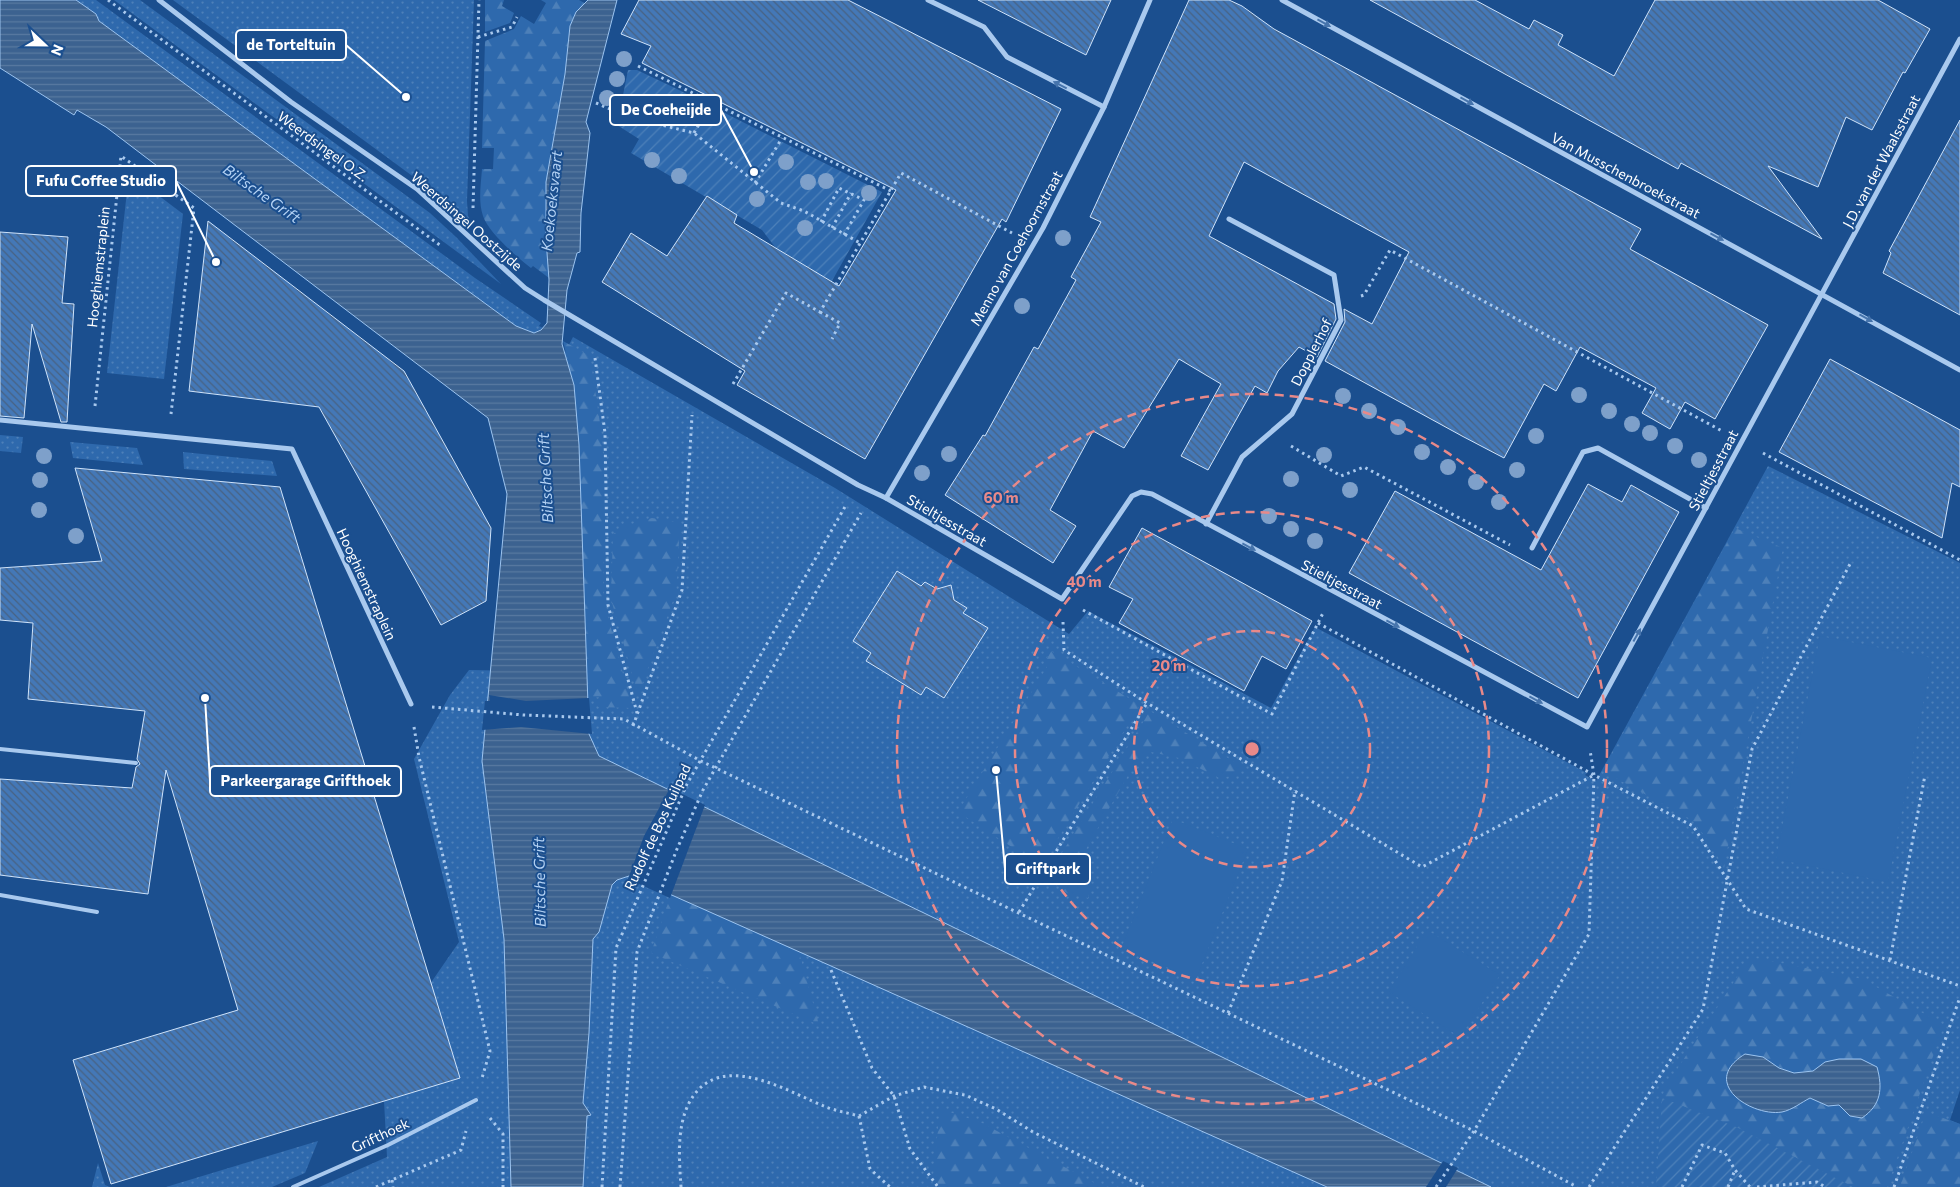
<svg xmlns="http://www.w3.org/2000/svg" width="1960" height="1187" font-family="Commissioner,sans-serif">
<style>
.grass{fill:url(#grass-dots)}
.forest{fill:url(#forest-firs);fill-rule:evenodd}
.garden{fill:url(#garden-furrows)}
.pitch{fill:#2e69ad}
.water{fill:url(#water-rules);stroke:#9cc4f0}
.pier{fill:#1b4f8f}
.building{fill:url(#building-back-hatch);stroke:#cfe3fa}
.lines{fill:none;stroke-linecap:round;stroke-linejoin:round}
.path{stroke:#a9c9ee;stroke-width:3;stroke-dasharray:2.5 4;stroke-linecap:butt}
.lane{stroke:#a9c9ee;stroke-width:4}
.street{stroke:#a9c9ee;stroke-width:5}
.tree{fill:#7ea0ca}
.oneway{fill:#4674ac}
.ring{fill:none;stroke:#e88989;stroke-width:2.5;stroke-dasharray:9 6}
.labels{text-anchor:middle;dominant-baseline:central;stroke-width:4;stroke-linejoin:round;paint-order:stroke}
.street-label{font-size:14px;fill:#fff;stroke:#1b4f8f}
.water-label{font-size:15px;font-style:italic;fill:#b5d3f5;stroke:#1b4f8f}
.centre{fill:#e88989;stroke:#1b4f8f;stroke-width:2.5}
.ring-label{font-size:15px;text-anchor:middle;font-weight:bold;fill:#e88989;stroke:#1b4f8f;stroke-width:4;stroke-linejoin:round;paint-order:stroke}
.leader{fill:none;stroke:#fff;stroke-width:2}
.callout-dot{fill:#fff;stroke:#1b4f8f;stroke-width:2}
.callout{fill:#1b4f8f;stroke:#fff;stroke-width:2}
.callout-label{font-size:15px;text-anchor:middle;font-weight:bold;fill:#fff}
</style>
<defs>
<pattern id="grass-dots" width="8" height="8" patternUnits="userSpaceOnUse" patternTransform="scale(1.25)"><rect width="8" height="8" fill="#2e69ad"/><path d="M2 2h.1M6 6h.1" fill="none" stroke="#4d80b9" stroke-width="1.8" stroke-linecap="round"/></pattern>
<pattern id="forest-firs" width="22" height="20" patternUnits="userSpaceOnUse" patternTransform="scale(1.25)"><rect width="22" height="20" fill="#2e69ad"/><path d="M5 1l3.5 6h-7zM16 11l3.5 6h-7z" fill="#4d80b9"/></pattern>
<pattern id="garden-furrows" width="10" height="10" patternUnits="userSpaceOnUse" patternTransform="scale(1.25)"><rect width="10" height="10" fill="#2e69ad"/><path d="M-1 1l2-2M0 10L10 0M9 11l2-2" fill="none" stroke="#4d80b9"/></pattern>
<pattern id="water-rules" width="6" height="5" patternUnits="userSpaceOnUse" patternTransform="scale(1.25)"><rect width="6" height="5" fill="#3c6290"/><path d="M0 2.5h6" fill="none" stroke="#597aa1"/></pattern>
<pattern id="building-back-hatch" width="6" height="6" patternUnits="userSpaceOnUse" patternTransform="scale(1.25)"><rect width="6" height="6" fill="#4478b7"/><path d="M-1 5l2 2M0 0l6 6M5-1l2 2" fill="none" stroke="#486282"/></pattern>
</defs>
<rect width="100%" height="100%" fill="#1b4f8f"/>
<g class="grass">
<path d="M76,0H96L475,278L541,323L539,326L543,328L534,333L516,326L99,21L96,14Z"/>
<path d="M114,0H140L430,213L456,237L501,284Z"/>
<path d="M173,0H474L467,201L468,216L474,227L445,200Z"/>
<path d="M129,173L183,214L164,379L107,373Z"/>
<path d="M573,337L835,488L1069,634L1088,611L1271,708L1315,627L1587,773L1585,775L1596,781L1768,466L1960,563V1090L1950,1120L1960,1124V1187H319L387,1157L384,1101L459,1078L430,984L459,942L414,759L450,695L469,670L532,671L539,403Z"/>
<path d="M0,435L23,437L21,453L0,451Z"/>
<path d="M70,442L137,448L143,465L73,458Z"/>
<path d="M183,452L272,461L277,476L184,469Z"/>
<path d="M318,1141L305,1173L272,1187H166Z"/>
<path d="M98,1163L105,1185L110,1187H92Z"/>
</g>
<g class="forest">
<path d="M485,0H504L502,6L514,13L510,23L485,32Z"/>
<path d="M541,0H579L586,4L576,12L570,26L565,74L546,182L549,278L533,266L531,268C518,258 488,232 483,216C478,201 481,184 482,169H493L494,148H482L485,41L514,29L521,16L534,24L546,3Z"/>
<path d="M563,341L590,356L602,437L605,487L603,598L632,708L598,707L602,697L587,698L579,445L574,385Z"/>
<path d="M652,518L680,523L676,593L638,695L611,599L613,534L625,526Z"/>
<path d="M1735,528L1783,548L1724,868L1711,844L1692,820L1603,771Z"/>
<path d="M1051,651L1140,705L1041,866L958,812L1047,667L1044,663Z"/>
<path d="M1150,711L1241,766L1236,775L1219,778L1179,758L1151,752L1131,770L1086,849L1091,872L1088,898L1067,893L1047,877Z"/>
<path d="M671,895L799,952L819,1025L651,953Z"/>
<path d="M1750,957L1862,979L1944,1025L1887,1187H1853L1736,1127L1662,1098L1665,1088ZM1763,1057C1778,1067 1796,1079 1814,1070C1825,1065 1827,1062 1839,1059L1850,1116L1839,1105L1827,1106L1810,1098L1783,1112Z"/>
<path d="M940,1109L982,1123L1102,1187H932Z"/>
<path d="M1926,1112L1960,1124V1187H1900Z"/>
</g>
<g class="garden">
<path d="M628,70H637L675,88L882,192L819,304L799,262L775,247L762,230L631,153L639,139L617,125Z"/>
<path d="M1662,1098L1736,1127L1853,1187H1656Z"/>
</g>
<g class="pitch">
<path d="M1820,636L1932,658L1888,882L1776,859Z"/>
<path d="M1173,819L1248,849L1196,979L1121,949Z"/>
<path d="M1427,930L1500,975L1460,1037L1389,992Z"/>
</g>
<g class="water">
<path d="M0,0H76L96,14L99,21L516,326L534,333L541,330L547,323L549,280L546,239V182L565,74L570,26L576,12L588,0H617L586,122L590,133L581,213L580,252L577,253L567,290L562,344L574,385L579,445L589,734L599,756L1491,1187H1327L629,876L617,880L612,885L599,932L593,939L589,1033L583,1103L591,1115L587,1116L583,1187H511L504,939L482,761L507,494L488,418L106,127L77,110L74,115L0,68Z"/>
<path d="M1745,1054L1763,1057L1779,1068L1794,1073L1813,1071L1825,1062L1839,1059H1861L1877,1067C1883,1089 1881,1105 1862,1118L1850,1116L1839,1105L1828,1106L1810,1098C1802,1102 1792,1110 1782,1112C1752,1117 1698,1083 1745,1054Z"/>
</g>
<g class="pier">
<path d="M489,695L526,701L589,698L592,734L521,727L482,730L485,701H490Z"/>
<path d="M670,788L705,805L670,898L628,879L644,836Z"/>
<path d="M1443,1161L1458,1168L1446,1187H1426Z"/>
</g>
<g class="building">
<path d="M639,0H848L1061,109L1006,222L1002,219L865,459L737,385L745,371L602,282L631,233L667,256L707,196L737,215L734,223L839,286L896,190L642,63L651,46L621,34Z"/>
<path d="M978,0H1111L1086,55Z"/>
<path d="M1189,0H1229L1242,6L1274,29L1641,229L1630,249L1768,325L1715,419L1685,402L1670,429L1642,413L1656,388L1580,347L1556,391L1544,384L1504,458L1462,436L1325,361L1345,322L1344,309L1372,324L1409,252L1244,162L1209,236L1334,304L1336,319L1317,357L1299,347L1278,371L1267,393L1255,386L1208,470L1181,456L1221,384L1179,359L1124,448L1093,431L1050,510L1076,526L1053,563L945,495L983,435L985,436L1034,347L1038,349L1076,280L1071,277L1101,222L1090,217Z"/>
<path d="M1370,0H1475L1529,29L1534,20L1563,35L1558,45L1614,76L1655,0H1878L1930,29L1905,73L1903,72L1872,130L1846,117L1818,187L1768,166L1822,239L1681,163L1678,169Z"/>
<path d="M1960,120V315L1883,273L1891,253L1889,251Z"/>
<path d="M208,221L404,371L491,528L486,601L441,625L319,407L189,391Z"/>
<path d="M0,232L68,237L62,303L74,304L67,422H61L32,324L24,418L0,416Z"/>
<path d="M1830,359L1960,430V487L1952,483L1942,538L1779,452Z"/>
<path d="M75,468L280,487L460,1078L111,1184L73,1060L238,1010L166,770L148,894L0,875V779L132,788L136,767L140,764L137,759L145,711L28,699L33,623L0,620V568L102,561Z"/>
<path d="M1588,484L1622,502L1631,485L1679,512L1578,698L1349,573L1395,491L1541,570Z"/>
<path d="M1142,528L1312,621L1286,669L1262,656L1244,691L1119,623L1133,599L1109,587Z"/>
<path d="M897,571L921,586L925,582L937,589L951,585L954,600L967,608L963,613L988,628L944,698L926,687L921,695L881,670L866,661L871,653L853,641Z"/>
</g>
<g class="lines">
<g class="path">
<path d="M108,0L441,246"/>
<path d="M478,37L512,27L517,17"/>
<path d="M638,66L891,191"/>
<path d="M596,103L629,117L694,133L781,203L804,211L860,243"/>
<path d="M694,133L711,103"/>
<path d="M755,183L782,138"/>
<path d="M473,208L479,0"/>
<path d="M821,222L839,188L864,200L844,235"/>
<path d="M832,228L851,193"/>
<path d="M1361,296L1364,295L1390,250L1722,431"/>
<path d="M820,312L840,323L832,339"/>
<path d="M595,358L605,433L608,605L637,713"/>
<path d="M733,384L786,293L820,312L901,173L1012,233"/>
<path d="M95,406L121,156L194,208L171,414"/>
<path d="M1291,446L1341,476L1364,467L1510,545"/>
<path d="M1763,453L1960,560"/>
<path d="M1083,610L1272,714L1323,613"/>
<path d="M1063,622L1064,650L1147,703L1422,867L1594,775"/>
<path d="M1318,623L1594,775L1693,826L1746,909L1960,986"/>
<path d="M432,707L523,715L624,719L701,761L1474,1131L1577,1187"/>
<path d="M633,726L682,590L692,415"/>
<path d="M414,727L419,757L490,1051L482,1078"/>
<path d="M1019,912L1147,703"/>
<path d="M1890,960L1925,775"/>
<path d="M831,970L872,1068L894,1096L910,1149L938,1187"/>
<path d="M1228,1013L1282,881L1295,790"/>
<path d="M859,1116L870,1169L890,1187"/>
<path d="M490,1118L503,1134V1187"/>
<path d="M392,1180L393,1187"/>
<path d="M376,1187L461,1150L466,1131"/>
<path d="M602,1187L616,948L687,784L846,505"/>
<path d="M620,1187L637,952L677,849L703,790L861,513"/>
<path d="M681,1187C679,1155 675,1114 699,1089C732,1056 791,1093 826,1107C837,1111 848,1113 859,1116L894,1096L924,1087L965,1095L996,1109L1033,1132L1144,1187"/>
<path d="M1436,1187L1474,1131L1589,934L1594,775L1590,750"/>
<path d="M1589,1187L1703,1009L1752,749L1850,564"/>
<path d="M1682,1187L1702,1145L1725,1153L1735,1170L1750,1187"/>
<path d="M1728,1187L1735,1170"/>
<path d="M1757,1187L1817,1182L1825,1187"/>
<path d="M1894,1187L1960,997"/>
</g>
<g class="lane">
<path d="M0,749L136,763"/>
<path d="M0,895L97,912"/>
<path d="M293,1187L388,1145L476,1100"/>
</g>
<g class="street">
<path d="M159,0L291,102L417,189L525,288L544,300L858,485L886,498L1062,599L1132,496L1141,492L1152,494L1587,727L1960,39"/>
<path d="M928,0L984,27L1007,57L1104,107"/>
<path d="M1282,0L1960,370"/>
<path d="M0,420L292,449L411,704"/>
<path d="M886,498L1043,228L1104,107L1150,0"/>
<path d="M1206,524L1242,457L1292,414L1341,320L1334,275L1229,219"/>
<path d="M1532,548L1583,452L1598,448L1706,508"/>
</g>
</g>
<g class="tree">
<circle cx="624" cy="59" r="8"/>
<circle cx="617" cy="79" r="8"/>
<circle cx="607" cy="98" r="8"/>
<circle cx="672" cy="118" r="8"/>
<circle cx="652" cy="160" r="8"/>
<circle cx="786" cy="162" r="8"/>
<circle cx="679" cy="176" r="8"/>
<circle cx="826" cy="181" r="8"/>
<circle cx="808" cy="182" r="8"/>
<circle cx="869" cy="193" r="8"/>
<circle cx="757" cy="199" r="8"/>
<circle cx="805" cy="228" r="8"/>
<circle cx="1063" cy="238" r="8"/>
<circle cx="1022" cy="306" r="8"/>
<circle cx="1579" cy="395" r="8"/>
<circle cx="1343" cy="396" r="8"/>
<circle cx="1369" cy="411" r="8"/>
<circle cx="1609" cy="411" r="8"/>
<circle cx="1632" cy="424" r="8"/>
<circle cx="1398" cy="427" r="8"/>
<circle cx="1650" cy="433" r="8"/>
<circle cx="1536" cy="436" r="8"/>
<circle cx="1675" cy="446" r="8"/>
<circle cx="1422" cy="452" r="8"/>
<circle cx="949" cy="454" r="8"/>
<circle cx="1324" cy="455" r="8"/>
<circle cx="44" cy="456" r="8"/>
<circle cx="1699" cy="460" r="8"/>
<circle cx="1448" cy="467" r="8"/>
<circle cx="1517" cy="470" r="8"/>
<circle cx="922" cy="473" r="8"/>
<circle cx="1291" cy="479" r="8"/>
<circle cx="40" cy="480" r="8"/>
<circle cx="1476" cy="482" r="8"/>
<circle cx="1350" cy="490" r="8"/>
<circle cx="1499" cy="502" r="8"/>
<circle cx="39" cy="510" r="8"/>
<circle cx="1269" cy="516" r="8"/>
<circle cx="1291" cy="529" r="8"/>
<circle cx="76" cy="536" r="8"/>
<circle cx="1315" cy="541" r="8"/>
</g>
<defs><path id="oneway-solid" d="M-6-.8H1V-3.2L6.5 0L1 3.2V.8H-6Z" transform="scale(1.25)"/></defs>
<g class="oneway">
<use href="#oneway-solid" transform="translate(1324 23) rotate(29)"/>
<use href="#oneway-solid" transform="translate(1060 85) rotate(-153)"/>
<use href="#oneway-solid" transform="translate(1467 101) rotate(29)"/>
<use href="#oneway-solid" transform="translate(1717 237) rotate(28)"/>
<use href="#oneway-solid" transform="translate(1866 318) rotate(29)"/>
<use href="#oneway-solid" transform="translate(1249 547) rotate(28)"/>
<use href="#oneway-solid" transform="translate(1393 624) rotate(28)"/>
<use href="#oneway-solid" transform="translate(1637 635) rotate(-61)"/>
<use href="#oneway-solid" transform="translate(1536 700) rotate(28)"/>
</g>
<g class="ring">
<circle cx="1252" cy="749" r="118"/>
<circle cx="1252" cy="749" r="237"/>
<circle cx="1252" cy="749" r="355"/>
</g>
<g class="labels">
<g class="street-label">
<text transform="translate(323 146) rotate(36)">Weerdsingel O.Z.</text>
<text transform="translate(1881 161) rotate(-62)">J.D. van der Waalsstraat</text>
<text transform="translate(1626 175) rotate(28)">Van Musschenbroekstraat</text>
<text transform="translate(467 221) rotate(41)">Weerdsingel Oostzijde</text>
<text transform="translate(1016 248) rotate(-61)">Menno van Coehoornstraat</text>
<text transform="translate(98 267) rotate(-84)">Hooghiemstraplein</text>
<text transform="translate(1311 352) rotate(-63)">Dopplerhof</text>
<text transform="translate(1713 470) rotate(-62)">Stieltjesstraat</text>
<text transform="translate(947 520) rotate(30)">Stieltjesstraat</text>
<text transform="translate(367 584) rotate(65)">Hooghiemstraplein</text>
<text transform="translate(1342 584) rotate(28)">Stieltjesstraat</text>
<text transform="translate(657 827) rotate(-65)">Rudolf de Bos Kuilpad</text>
<text transform="translate(380 1135) rotate(-25)">Grifthoek</text>
</g>
<g class="water-label">
<text transform="translate(262 193) rotate(35)">Biltsche Grift</text>
<text transform="translate(551 201) rotate(-84)">Koekoeksvaart</text>
<text transform="translate(545 478) rotate(-93)">Biltsche Grift</text>
<text transform="translate(539 882) rotate(-91)">Biltsche Grift</text>
</g>
</g>
<circle cx="1252" cy="749" r="8" class="centre"/>
<g class="ring-label">
<text x="1001" y="503">60 m</text>
<text x="1084" y="587">40 m</text>
<text x="1169" y="671">20 m</text>
</g>
<path class="leader" d="M406 97L346 45M754 172L721 110M216 262L176 181M205 698L210 781M996 770L1005 869"/>
<g class="callout-dot">
<circle cx="406" cy="97" r="5"/>
<circle cx="754" cy="172" r="5"/>
<circle cx="216" cy="262" r="5"/>
<circle cx="205" cy="698" r="5"/>
<circle cx="996" cy="770" r="5"/>
</g>
<g class="callout">
<rect x="236" y="30" width="110" height="30" rx="5"/>
<rect x="610" y="95" width="111" height="30" rx="5"/>
<rect x="26" y="166" width="150" height="30" rx="5"/>
<rect x="210" y="766" width="191" height="30" rx="5"/>
<rect x="1005" y="854" width="85" height="30" rx="5"/>
</g>
<g class="callout-label">
<text x="291" y="50">de Torteltuin</text>
<text x="666" y="115">De Coeheijde</text>
<text x="101" y="186">Fufu Coffee Studio</text>
<text x="306" y="786">Parkeergarage Grifthoek</text>
<text x="1048" y="874">Griftpark</text>
</g>
<g transform="translate(45 45) rotate(112)" stroke="#1b4f8f" stroke-width="4" paint-order="stroke">
<path d="M0-4L9 19L0 12L-9 19Z" fill="#ffffff"/>
<text y="-8" font-size="14" font-weight="bold" text-anchor="middle" fill="#ffffff">N</text>
</g>
</svg>
